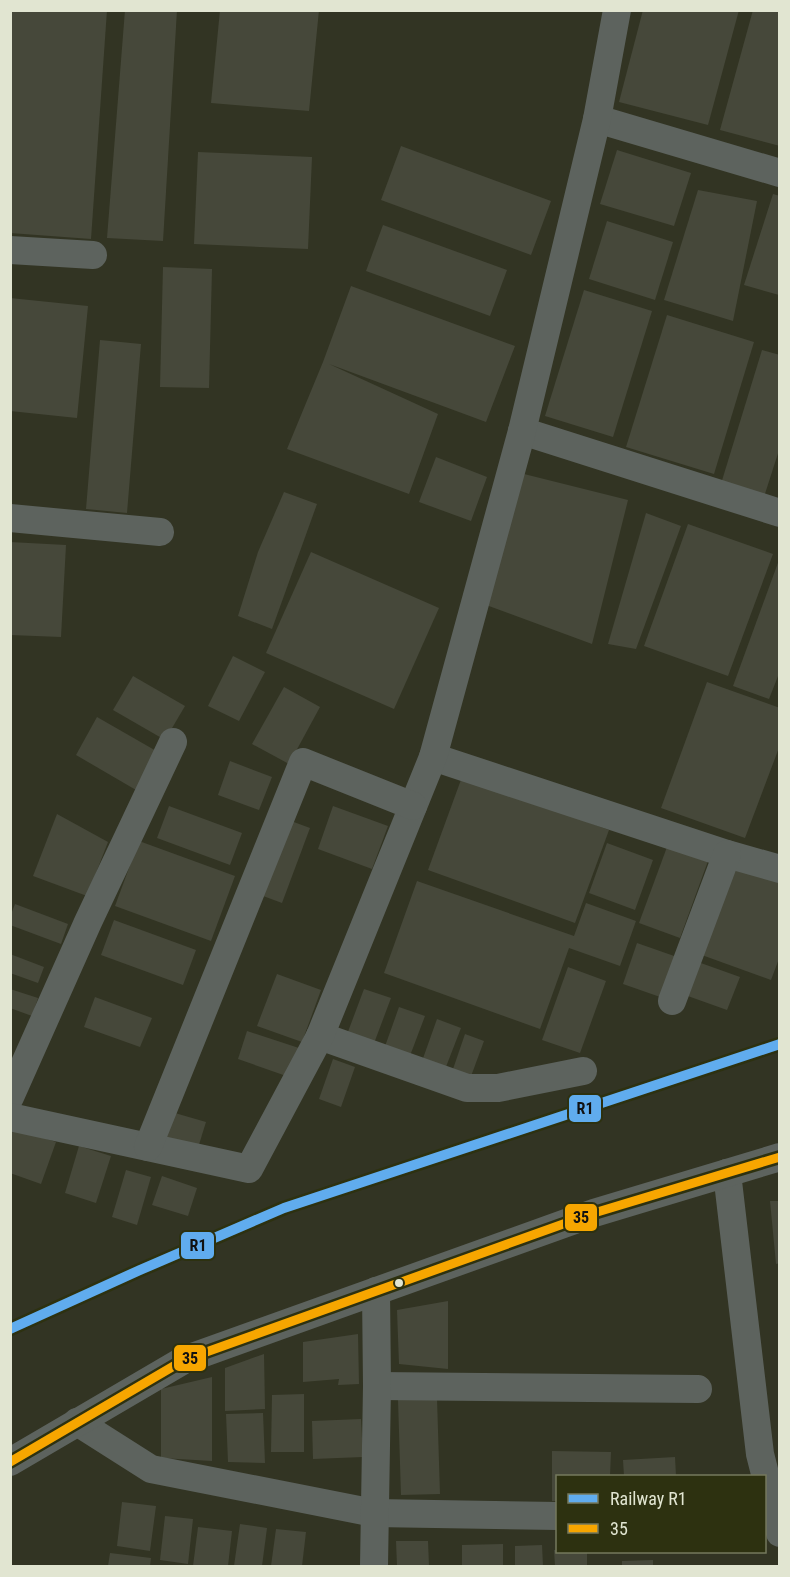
<svg xmlns="http://www.w3.org/2000/svg" width="790" height="1577" font-family="'Roboto Condensed',sans-serif">
<style>
.building{fill:#46483a}
.lines{fill:none;stroke-linecap:round;stroke-linejoin:round}
.minor{stroke:#5d635e;stroke-width:28}
.bus-1-casing{stroke:#2d3110;stroke-width:14}
.bus-1{stroke:#f7a600;stroke-width:9}
.rail-1-casing{stroke:#2d3110;stroke-width:15}
.rail-1{stroke:#60acee;stroke-width:10}
.bus-dot{fill:#e1e5d1;stroke:#2d3110;stroke-width:2}
.line-badge{stroke:#2d3110;stroke-width:2}
.pale-badge-label{font-size:16px;text-anchor:middle;font-weight:bold;fill:#111}
</style>
<rect width="100%" height="100%" fill="#323423"/>
<g class="building">
<path d="M10,10H107L91,239L10,233Z"/>
<path d="M125,10H177L163,241L107,238Z"/>
<path d="M220,10H319L309,111L211,103Z"/>
<path d="M643,10H739L708,125L619,102Z"/>
<path d="M753,10H780V146L720,130Z"/>
<path d="M401,146L551,201L531,255L381,200Z"/>
<path d="M617,150L691,173L674,226L600,204Z"/>
<path d="M198,152L312,157L308,249L194,244Z"/>
<path d="M698,190L757,201L733,321L664,300Z"/>
<path d="M773,194L780,196L779,295L744,285Z"/>
<path d="M607,221L673,242L655,300L589,279Z"/>
<path d="M383,225L507,270L490,316L366,271Z"/>
<path d="M163,267L212,269L209,388L160,387Z"/>
<path d="M351,286L515,346L486,422L329,364L438,414L409,494L287,449L323,362Z"/>
<path d="M584,290L652,311L613,437L545,416Z"/>
<path d="M10,298L88,306L77,418L10,411Z"/>
<path d="M667,315L754,342L714,474L626,447Z"/>
<path d="M100,340L141,344L127,513L86,509Z"/>
<path d="M762,350L780,355V447L763,500L720,487Z"/>
<path d="M436,457L487,477L471,521L419,502Z"/>
<path d="M524,474L628,500L592,644L478,602Z"/>
<path d="M284,492L317,504L272,629L238,616L258,552Z"/>
<path d="M646,513L681,526L636,649L608,644Z"/>
<path d="M688,524L773,554L728,676L644,646Z"/>
<path d="M10,542L66,545L61,637L10,635Z"/>
<path d="M311,552L439,608L394,709L266,653Z"/>
<path d="M779,560L780,671L769,699L733,686Z"/>
<path d="M233,656L265,672L239,721L208,706Z"/>
<path d="M133,676L185,706L165,740L113,710Z"/>
<path d="M707,682L780,708V745L745,838L661,808Z"/>
<path d="M284,687L320,707L289,764L252,744Z"/>
<path d="M97,717L158,752L136,790L76,755Z"/>
<path d="M230,761L272,777L259,810L218,795Z"/>
<path d="M462,777L609,830L575,923L428,870Z"/>
<path d="M169,806L242,833L230,865L157,838Z"/>
<path d="M333,806L388,826L372,869L318,849Z"/>
<path d="M57,814L108,842L87,896L33,876Z"/>
<path d="M283,818L310,828L282,903L255,893Z"/>
<path d="M139,841L235,876L211,941L115,906Z"/>
<path d="M607,843L653,860L635,910L589,893Z"/>
<path d="M667,847L708,861L680,938L639,923Z"/>
<path d="M731,866L780,883V956L771,980L699,954Z"/>
<path d="M417,881L574,936L586,903L636,921L620,966L569,948L540,1029L384,973Z"/>
<path d="M15,904L68,924L61,944L10,925V917Z"/>
<path d="M114,920L196,950L183,985L101,955Z"/>
<path d="M637,943L677,957L663,998L623,984Z"/>
<path d="M10,954L44,967L38,983L10,973Z"/>
<path d="M698,962L740,977L727,1010L685,995Z"/>
<path d="M568,967L606,981L580,1053L542,1040Z"/>
<path d="M277,974L321,990L302,1042L257,1026Z"/>
<path d="M10,989L38,998L32,1016L10,1008Z"/>
<path d="M364,989L391,998L373,1046L346,1037Z"/>
<path d="M95,997L152,1018L140,1047L84,1027Z"/>
<path d="M399,1007L425,1016L408,1061L383,1052Z"/>
<path d="M437,1019L461,1028L444,1072L421,1064Z"/>
<path d="M247,1031L302,1049L292,1078L238,1059Z"/>
<path d="M465,1034L484,1041L470,1079L452,1072Z"/>
<path d="M333,1059L355,1067L341,1107L319,1099Z"/>
<path d="M168,1111L206,1122L197,1151L160,1141Z"/>
<path d="M10,1127L56,1142L41,1184L10,1173Z"/>
<path d="M79,1146L111,1156L96,1203L65,1193Z"/>
<path d="M126,1170L151,1177L137,1225L112,1217Z"/>
<path d="M162,1176L197,1188L188,1216L152,1205Z"/>
<path d="M770,1201H780V1263L776,1264Z"/>
<path d="M448,1301V1369L399,1364L397,1310Z"/>
<path d="M358,1334L359,1384L338,1385L339,1379L303,1382V1342Z"/>
<path d="M264,1354L265,1409L225,1411V1368Z"/>
<path d="M212,1377V1461L161,1458V1389Z"/>
<path d="M304,1394V1452H271L272,1395Z"/>
<path d="M437,1399L440,1494L401,1495L398,1400Z"/>
<path d="M263,1413L265,1463L228,1462L226,1414Z"/>
<path d="M361,1419L363,1457L313,1459L312,1421Z"/>
<path d="M552,1451L611,1452L610,1476H558V1501H552Z"/>
<path d="M675,1457L676,1476H624L623,1460Z"/>
<path d="M122,1502L156,1506L150,1551L117,1546Z"/>
<path d="M165,1516L193,1519L188,1564L160,1560Z"/>
<path d="M240,1524L267,1528L262,1566H234Z"/>
<path d="M198,1527L232,1531L228,1566H193Z"/>
<path d="M276,1529L306,1532L302,1566H271Z"/>
<path d="M396,1541H428L429,1566H397Z"/>
<path d="M503,1544V1566H462V1545Z"/>
<path d="M542,1545L543,1566H515V1546Z"/>
<path d="M554,1550L587,1552V1566H555Z"/>
<path d="M110,1553L151,1558L150,1566H108Z"/>
<path d="M653,1560V1566H622V1561Z"/>
</g>
<g class="lines">
<g class="minor">
<path d="M597,119L780,173"/>
<path d="M10,250L93,255"/>
<path d="M522,431L780,513"/>
<path d="M10,518L160,532"/>
<path d="M433,757L727,854L780,869"/>
<path d="M672,1001L727,854"/>
<path d="M320,1036L467,1088H498L583,1071"/>
<path d="M10,1097L88,922L173,742"/>
<path d="M10,1117L249,1169L320,1036L433,757L522,431L597,119L617,10"/>
<path d="M148,1147L303,762L413,806"/>
<path d="M727,1173L760,1454L780,1533"/>
<path d="M377,1386L698,1389"/>
<path d="M77,1422L151,1469L374,1513L558,1516"/>
<path d="M10,1462L184,1360L594,1213L780,1157"/>
<path d="M374,1566L377,1386L376,1291"/>
</g>
<g class="bus-1-casing">
<path id="bus-1" d="M10,1462L184,1360L594,1213L780,1157"/>
</g>
<use href="#bus-1" class="bus-1"/>
<g class="rail-1-casing">
<path id="rail-1" d="M10,1329L140,1270L284,1208L780,1044"/>
</g>
<use href="#rail-1" class="rail-1"/>
</g>
<circle class="bus-dot" cx="399" cy="1283" r="5"/>
<g class="line-badge">
<rect x="568" y="1094" width="34" height="29" rx="6" fill="#60acee"/>
<rect x="564" y="1203" width="34" height="29" rx="6" fill="#f7a600"/>
<rect x="180" y="1231" width="35" height="29" rx="6" fill="#60acee"/>
<rect x="173" y="1344" width="34" height="28" rx="6" fill="#f7a600"/>
</g>
<g class="pale-badge-label">
<text x="585" y="1114">R1</text>
<text x="581" y="1223">35</text>
<text x="198" y="1251">R1</text>
<text x="190" y="1364">35</text>
</g>
<rect width="790" height="1577" fill="none" stroke="#e1e5d1" stroke-width="24"/>
<rect x="556" y="1475" width="210" height="78" fill="#2d3110" stroke="#75795d" stroke-width="1.5"/>
<rect x="568" y="1494" width="30" height="9" fill="#60acee" stroke="#75795d" stroke-width="1.5"/>
<text x="610" y="1505" font-size="18" fill="#e1e5d1">Railway R1</text>
<rect x="568" y="1524" width="30" height="9" fill="#f7a600" stroke="#75795d" stroke-width="1.5"/>
<text x="610" y="1535" font-size="18" fill="#e1e5d1">35</text>
</svg>
